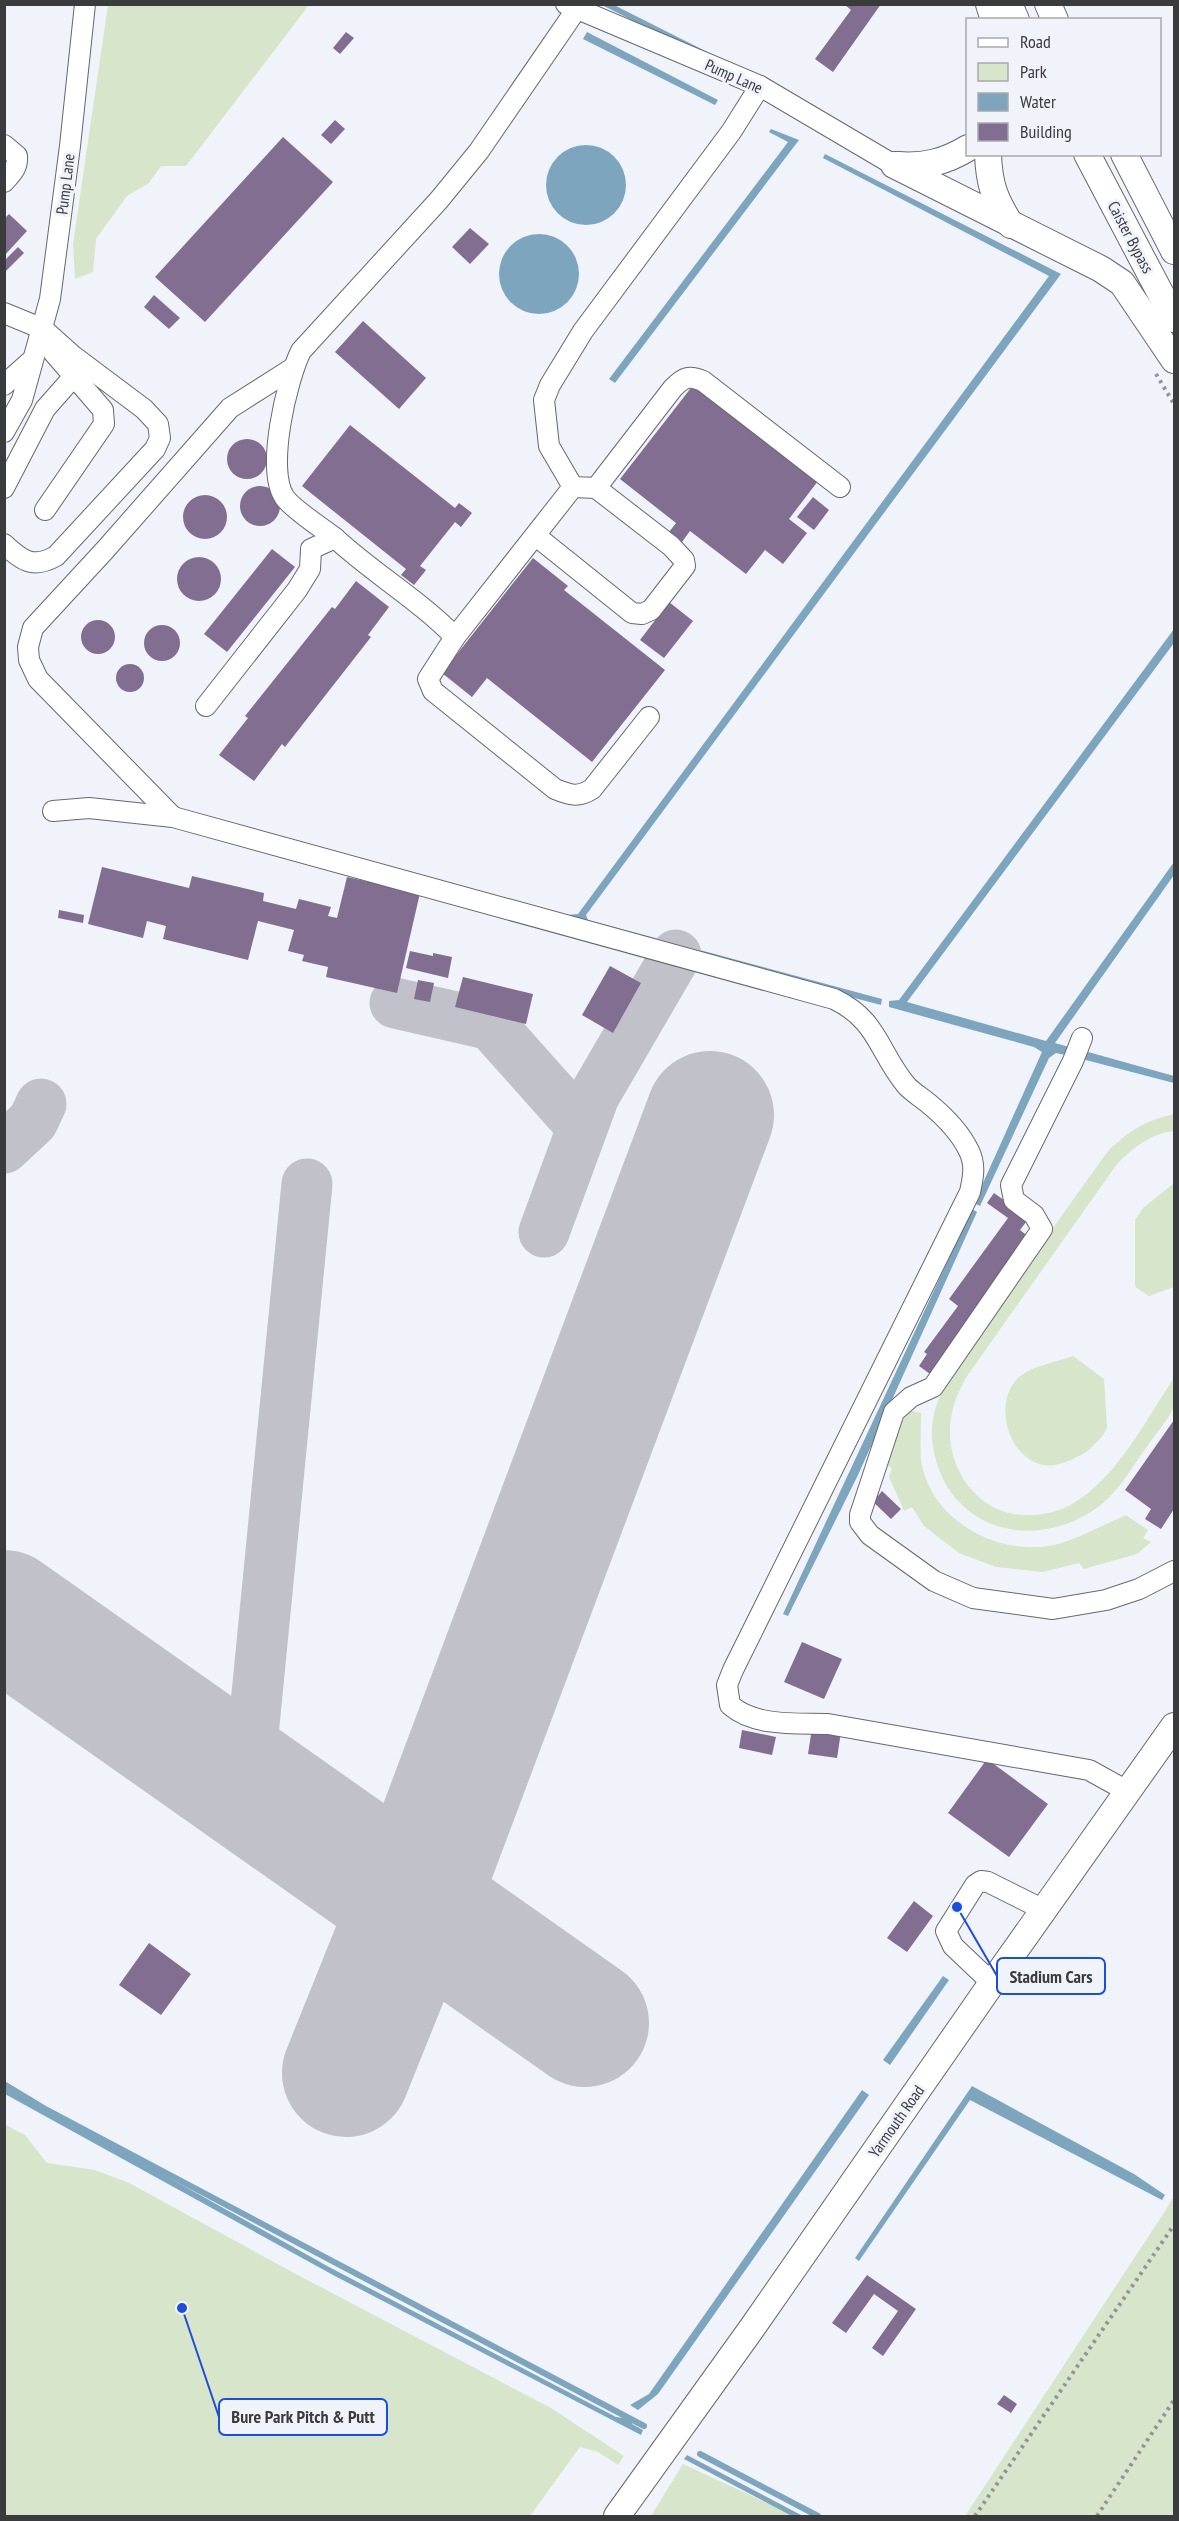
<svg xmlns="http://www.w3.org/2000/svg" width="1179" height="2521" font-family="'PT Sans Narrow',sans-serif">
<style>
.green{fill:#d7e5ca}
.water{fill:#7da5bd}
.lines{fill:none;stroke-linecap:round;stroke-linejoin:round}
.stream{stroke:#7da5bd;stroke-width:6}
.taxiway{stroke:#c1c2c9;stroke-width:51}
.runway{stroke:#c1c2c9;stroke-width:128}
.building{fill:#826e90}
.minor-casing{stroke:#66686e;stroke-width:22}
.major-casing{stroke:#66686e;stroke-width:28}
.path{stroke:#929499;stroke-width:4;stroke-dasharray:3 4.5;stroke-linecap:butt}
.minor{stroke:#fff;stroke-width:20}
.major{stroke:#fff;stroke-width:26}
.labels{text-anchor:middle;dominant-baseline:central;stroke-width:6;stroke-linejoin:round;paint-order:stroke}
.street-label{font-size:16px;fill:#3a3b3d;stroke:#f1f3fb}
.leader{fill:none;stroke:#1d4ed8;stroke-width:2}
.callout-dot{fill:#1d4ed8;stroke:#f1f3fb;stroke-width:2}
.callout{fill:#f1f3fb;stroke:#1d4ed8;stroke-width:2}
.callout-label{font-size:18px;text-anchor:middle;font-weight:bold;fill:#3a3b3d}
</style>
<rect width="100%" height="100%" fill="#f1f3fb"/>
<g class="green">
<path d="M108,5H309L186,166H161L149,183L127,196L96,239L93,272L75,279L73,244Z"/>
<path d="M1174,1114V1131C1150,1134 1134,1147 1117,1164L965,1379C960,1390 954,1401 952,1413C942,1457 969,1506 1014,1514C1033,1517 1055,1514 1072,1504C1117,1478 1145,1421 1174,1378C1174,1387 1176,1397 1174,1406C1172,1415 1148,1444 1141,1455C1130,1471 1118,1491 1102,1504C1034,1557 941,1529 932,1439C930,1412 944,1384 957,1362L1108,1151C1128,1131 1147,1120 1174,1114Z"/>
<path d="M1174,1183V1287L1149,1296L1135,1287V1220L1143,1208Z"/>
<path d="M1073,1356L1104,1379L1107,1426C1105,1436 1097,1441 1091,1448C1085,1454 1078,1456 1071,1460C1063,1463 1052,1467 1044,1465C1008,1459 993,1404 1017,1379C1030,1366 1057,1362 1073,1356Z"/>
<path d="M902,1409L921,1413C921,1428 920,1444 921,1459C929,1520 998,1557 1054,1545C1078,1539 1103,1525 1126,1515L1148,1530L1143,1538L1151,1542L1137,1554L1084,1569L1079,1563L1043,1572L996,1567L959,1553L924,1526L912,1507L904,1511L889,1477L892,1468L882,1463Z"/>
<path d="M4,2124L25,2135L47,2163L95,2170L129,2183L294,2273L551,2408L624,2456L618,2465L598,2452L580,2447L530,2516H5Z"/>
<path d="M1174,2196V2516H965L1165,2211Z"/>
<path d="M683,2464L795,2516H651Z"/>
</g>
<g class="water">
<path d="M602,5H614L769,83L766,88Z"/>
<path d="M587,32L718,100L715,105L583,39Z"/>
<path d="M771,129L799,140L615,383L609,379L788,142L769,132Z"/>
<circle cx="586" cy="185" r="40"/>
<path d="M825,154L1061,274L586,915L588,920L882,999L881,1005L595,930L286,838L567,915L578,914L1049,276L823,158Z"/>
<circle cx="539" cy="274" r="40"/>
<path d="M1174,629V643L907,1002L1046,1041L1174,862V875L1055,1043L1076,1049L1073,1057L1056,1053L1049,1058L980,1206L974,1203L1042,1052L1034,1047L889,1007V1001L899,1000Z"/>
<path d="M1081,1050L1174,1076V1083L1078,1058Z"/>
<path d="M972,1209L977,1212L858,1475L788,1616L783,1614Z"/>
<path d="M943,1976L949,1980L890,2065L883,2060Z"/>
<path d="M5,2086L329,2267L616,2417L623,2418L627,2415L633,2418L632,2424L643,2430L641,2435L333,2275L5,2094Z"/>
<path d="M972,2086L1134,2174L1165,2195L1162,2200L970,2100L859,2261L855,2258Z"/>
<path d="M862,2090L869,2095L658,2394L638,2410L630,2405L649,2394Z"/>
<path d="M687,2455L803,2516H792L684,2459Z"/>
</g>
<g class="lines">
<g class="stream">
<path d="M4,2084L47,2110L644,2426"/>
<path d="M700,2454L818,2516"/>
</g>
<g class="taxiway">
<path d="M395,1003L491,1025L582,1127"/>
<path d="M4,1148L33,1121L41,1104"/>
<path d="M544,1232L594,1096L676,955"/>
<path d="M248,1786L307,1184"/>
</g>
<g class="runway">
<path d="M4,1614L585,2023"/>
<path d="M346,2073L414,1904L710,1115"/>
</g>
</g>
<g class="building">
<path d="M844,4H881L833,72L815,59L851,10Z"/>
<path d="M346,32L354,38L340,54L333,48Z"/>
<path d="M335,120L345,129L331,144L321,135Z"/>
<path d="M283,137L333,182L205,322L155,277Z"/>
<path d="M9,214L27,231L4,256V219Z"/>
<path d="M470,228L489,244L470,264L452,247Z"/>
<path d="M18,247L24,253L4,273V261Z"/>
<path d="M154,295L180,318L169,329L144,307Z"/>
<path d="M363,321L426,378L399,409L335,352Z"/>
<path d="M694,384L818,481L789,519L807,533L783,564L765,550L746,574L690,531L682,542L669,532L676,523L620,479Z"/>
<path d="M350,425L455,508L459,503L472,513L461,527L455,522L420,566L426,570L414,585L401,575L406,569L302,486Z"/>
<circle cx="247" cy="459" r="20"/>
<circle cx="260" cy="506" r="20"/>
<circle cx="205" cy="517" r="22"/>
<path d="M813,497L829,510L814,530L797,517Z"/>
<path d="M272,549L295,567L227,652L204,634Z"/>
<circle cx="199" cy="579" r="22"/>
<path d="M533,558L568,586L564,590L665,670L592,762L487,678L472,697L442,673Z"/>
<path d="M356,581L389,607L368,635L371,637L285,747L282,744L254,781L219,755L248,718L245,716L332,607L335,609Z"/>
<path d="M669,602L693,621L664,658L640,640Z"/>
<circle cx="98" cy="637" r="17"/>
<circle cx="162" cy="643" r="18"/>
<circle cx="130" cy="678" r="14"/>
<path d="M102,867L189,888L192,876L264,893L263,901L296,909L299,899L331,907L328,916L337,918L347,877L420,893L397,993L326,977L328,967L302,961L304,955L288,951L294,930L258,921L248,960L163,939L166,926L147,921L143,938L88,924Z"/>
<path d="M59,910L84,915L83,923L58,918Z"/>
<path d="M410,951L433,956V953L452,957L448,978L406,968Z"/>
<path d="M610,966L641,983L613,1033L582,1015Z"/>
<path d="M463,977L533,994L526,1024L455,1007Z"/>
<path d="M418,980L434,983L430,1002L414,999Z"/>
<path d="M994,1193L1029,1218L1020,1230L1030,1238L930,1374L919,1366L927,1354L924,1352L958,1306L949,1299L1008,1218L987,1203Z"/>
<path d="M1174,1420V1509L1161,1529L1145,1519L1151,1509L1125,1490Z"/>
<path d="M882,1491L901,1509L891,1519L869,1498L875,1493L878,1496Z"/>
<path d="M802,1642L842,1659L824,1699L784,1682Z"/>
<path d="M812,1728L841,1732L837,1758L808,1754Z"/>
<path d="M742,1730L776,1737L772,1755L739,1748Z"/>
<path d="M987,1759L1048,1804L1009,1857L948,1813Z"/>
<path d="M914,1901L933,1916L907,1952L887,1938Z"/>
<path d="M149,1943L191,1974L161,2015L119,1985Z"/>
<path d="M867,2275L916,2309L883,2356L872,2348L898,2311L874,2294L846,2333L832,2323Z"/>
<path d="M1004,2395L1017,2404L1011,2413L997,2404Z"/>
</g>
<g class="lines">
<g class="minor-casing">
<g id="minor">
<path d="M566,4L760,86L894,165"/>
<path d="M4,145L17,156C18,168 12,173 4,182"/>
<path d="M4,313L43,329L72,355L144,409L158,424L160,438L155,449L56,556C33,569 22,561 4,544"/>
<path d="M4,385L31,361"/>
<path d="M4,432L22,400L50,299L70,146L85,4"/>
<path d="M4,488L45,409L75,375"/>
<path d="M596,488L673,388C684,377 689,375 703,381L840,487"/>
<path d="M45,510L104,424L103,410L53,352"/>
<path d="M536,536L632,613L642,614L651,610L685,566L684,560L671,546L596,488L573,487"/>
<path d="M335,538C373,573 419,600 455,637L573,487L549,446L544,400L550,385L583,331L731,132L760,86"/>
<path d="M455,637L428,679L433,691L555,789C570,795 578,798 592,789L649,717"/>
<path d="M206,706L297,590L310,569L311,549L335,538C322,528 294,510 285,498C265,471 287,379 301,351L439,200L479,151L580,4"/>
<path d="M53,811L89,808L173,817L834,999C878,1020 878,1051 906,1085C912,1092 921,1097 928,1103C944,1116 960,1132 969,1151C976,1165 973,1178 970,1192L733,1670L727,1685L730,1705C755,1727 797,1723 828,1724L1089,1770L1127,1791"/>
<path d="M173,817L38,679L29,660L28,647L33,628L105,550L230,408L293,368"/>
<path d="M1082,1038L1073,1061L1011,1185L1014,1200L1034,1215L1042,1229L933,1387L911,1397L894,1412L860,1515V1522L870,1535L934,1581L973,1598L1053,1609L1106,1600L1139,1589L1174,1571"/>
<path d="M992,1983L953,1946L946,1931L975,1885L981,1881L988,1882L1044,1910"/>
</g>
</g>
<g class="major-casing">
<g id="major">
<path d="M989,4L994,20"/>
<path d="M1009,4L1016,20"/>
<path d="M1048,4L1055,20"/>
<path d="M988,154C989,185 995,200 1011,225"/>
<path d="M1087,154L1174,319"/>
<path d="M1124,154L1174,251"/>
<path d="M894,165L1101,269L1122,283L1174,360"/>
<path d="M898,165C924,167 945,162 968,148"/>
<path d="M617,2516L752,2328L992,1983L1174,1726"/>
</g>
</g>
<g class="path">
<path d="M1156,374L1174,404"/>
<path d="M975,2516L1174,2225"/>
<path d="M1097,2516L1174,2400"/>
</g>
<use href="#minor" class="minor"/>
<use href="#major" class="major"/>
</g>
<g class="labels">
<g class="street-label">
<text transform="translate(734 76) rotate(24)">Pump Lane</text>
<text transform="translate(65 184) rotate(-83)">Pump Lane</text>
<text transform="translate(1131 237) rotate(62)">Caister Bypass</text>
<text transform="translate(896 2121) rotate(-55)">Yarmouth Road</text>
</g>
</g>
<path class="leader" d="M957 1907L997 1976M182 2308L219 2417"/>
<g class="callout-dot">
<circle cx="957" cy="1907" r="6"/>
<circle cx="182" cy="2308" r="6"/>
</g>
<g class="callout">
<rect x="997" y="1958" width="108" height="36" rx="6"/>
<rect x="219" y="2399" width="168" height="36" rx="6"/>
</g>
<g class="callout-label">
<text x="1051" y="1983">Stadium Cars</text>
<text x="303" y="2423">Bure Park Pitch &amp; Putt</text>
</g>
<rect width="1179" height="2521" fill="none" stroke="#3a3b3d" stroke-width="12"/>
<rect x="966" y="18" width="195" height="138" fill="#f1f3fb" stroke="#a8a9af" stroke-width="1.5"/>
<rect x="978" y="38" width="30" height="9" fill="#ffffff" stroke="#a8a9af" stroke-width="1.5"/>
<text x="1020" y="48" font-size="18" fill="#3a3b3d">Road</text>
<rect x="978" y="63" width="30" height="18" fill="#d7e5ca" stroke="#a8a9af" stroke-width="1.5"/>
<text x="1020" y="78" font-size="18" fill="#3a3b3d">Park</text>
<rect x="978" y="93" width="30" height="18" fill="#7da5bd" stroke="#a8a9af" stroke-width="1.5"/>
<text x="1020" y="108" font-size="18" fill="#3a3b3d">Water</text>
<rect x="978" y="123" width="30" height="18" fill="#826e90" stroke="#a8a9af" stroke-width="1.5"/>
<text x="1020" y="138" font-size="18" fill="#3a3b3d">Building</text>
</svg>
